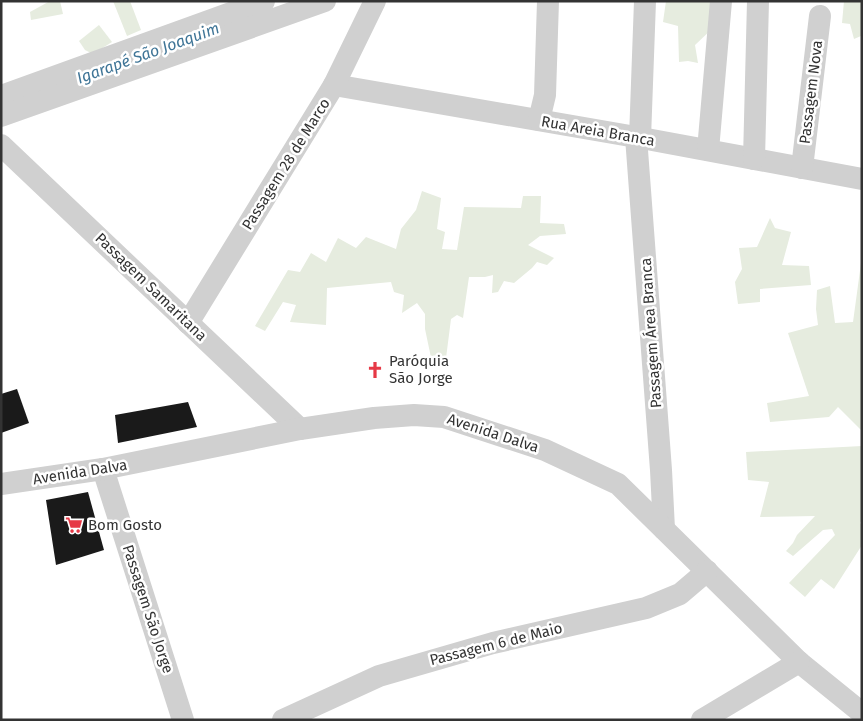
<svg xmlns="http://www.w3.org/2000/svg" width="863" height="721" font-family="'Fira Sans',sans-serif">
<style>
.green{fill:#e6ecdf}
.building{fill:#1a1a1a}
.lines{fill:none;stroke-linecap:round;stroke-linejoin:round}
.minor{stroke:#d0d0d0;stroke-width:22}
.labels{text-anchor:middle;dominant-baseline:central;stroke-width:5;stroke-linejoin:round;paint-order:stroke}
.street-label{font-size:15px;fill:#333;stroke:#fff}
.poi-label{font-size:15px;fill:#333;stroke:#fff;text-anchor:start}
.water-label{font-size:16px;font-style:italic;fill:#3f7597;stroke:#fff}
</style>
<rect width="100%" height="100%" fill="#fff"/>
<g class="green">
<path d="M50,1H60L63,14L31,20L30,12Z"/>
<path d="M113,1H130L141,30L127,36Z"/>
<path d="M666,1H717L714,27L695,45L698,63L688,61L679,62L678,26L663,22Z"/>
<path d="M844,1H861V36L854,39L850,24L842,23Z"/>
<path d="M99,25L112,42L93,54L85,50L79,41Z"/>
<path d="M422,191L441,198L437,229L445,232L442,249L457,250L464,207L521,208L523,196H541L540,223L564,224L566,234L540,236L528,245L554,258L547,265L537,262L532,268L514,283L504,281L498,292L492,293L493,275L485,277H469L463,318L457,315L451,319L445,366L433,367L425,329V314L417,303L402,313L404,295L394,292L391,282L327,288L326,325L290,322L296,305L283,302L265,331L255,326L288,270L300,272L311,253L326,262L338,238L356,248L366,237L396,249L401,229L416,210Z"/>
<path d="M770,218L775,228L791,232L782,265L809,266L811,285L760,289V302L738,304L735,282L742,269L739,248L757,247Z"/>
<path d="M862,256V431L838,407L829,417L770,422L767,403L809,396L788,333L818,325L816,309L817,290L830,286L835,323L853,322Z"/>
<path d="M862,446V520L860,523L862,525V545L834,589L821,579L805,597L789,583L835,535L832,529L823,530L793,556L786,551L793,543L797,535L815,516L760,517L769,482L748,480L746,452Z"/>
</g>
<g class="building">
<path d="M17,389L29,423L1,433V394Z"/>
<path d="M188,402L197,427L118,443L115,415Z"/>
<path d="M88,492L104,550L56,565L46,500Z"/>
</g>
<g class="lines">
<g class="minor">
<path d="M334,85L636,137L862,179"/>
<path d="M1,96L264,1"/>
<path d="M1,116L325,1"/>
<path d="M539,120L545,95L548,1"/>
<path d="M636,137L661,470L664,529"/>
<path d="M640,138L645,1"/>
<path d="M1,145L300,429"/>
<path d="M708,150L721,1"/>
<path d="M754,159L758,1"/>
<path d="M802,168L820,16"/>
<path d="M188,323L334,85L375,1"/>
<path d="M103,469L183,720"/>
<path d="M1,484L103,469L300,429L374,418L414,415L444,417L545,450L618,484L799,662L862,713"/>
<path d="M283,720L379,676L493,643L646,608L680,594L707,571"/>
<path d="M702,720L799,662"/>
</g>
</g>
<defs>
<g id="church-bare" transform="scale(1.35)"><path d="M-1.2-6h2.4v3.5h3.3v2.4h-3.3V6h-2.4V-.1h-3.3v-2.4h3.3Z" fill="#e63946" stroke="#fff" stroke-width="2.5" paint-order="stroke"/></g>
<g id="supermarket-bare" transform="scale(1.35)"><path d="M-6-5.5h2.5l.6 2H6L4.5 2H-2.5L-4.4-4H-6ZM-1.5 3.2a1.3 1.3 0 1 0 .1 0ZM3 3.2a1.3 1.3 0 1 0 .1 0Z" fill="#e63946" stroke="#fff" stroke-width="2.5" paint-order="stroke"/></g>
</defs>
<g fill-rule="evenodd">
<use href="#church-bare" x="375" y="370"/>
<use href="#supermarket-bare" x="74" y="525"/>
</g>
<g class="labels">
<g class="street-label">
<text transform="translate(811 92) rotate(-83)">Passagem Nova</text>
<text transform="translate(598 131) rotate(10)">Rua Areia Branca</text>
<text transform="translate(286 164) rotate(-58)">Passagem 28 de Marco</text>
<text transform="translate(151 287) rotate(44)">Passagem Samaritana</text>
<text transform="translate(651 333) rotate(-94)">Passagem Área Branca</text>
<text transform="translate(493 433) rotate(18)">Avenida Dalva</text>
<text transform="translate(80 472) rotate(-9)">Avenida Dalva</text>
<text transform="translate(148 609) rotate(72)">Passagem São Jorge</text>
<text transform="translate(496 644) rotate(-14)">Passagem 6 de Maio</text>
</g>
<g class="poi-label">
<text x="389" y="361">Paróquia<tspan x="389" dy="17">São Jorge</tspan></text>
<text x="88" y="525">Bom Gosto</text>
</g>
<g class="water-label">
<text transform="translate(148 53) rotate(-20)">Igarapé São Joaquim</text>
</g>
</g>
<rect width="863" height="721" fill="none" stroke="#333333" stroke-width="5"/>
</svg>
